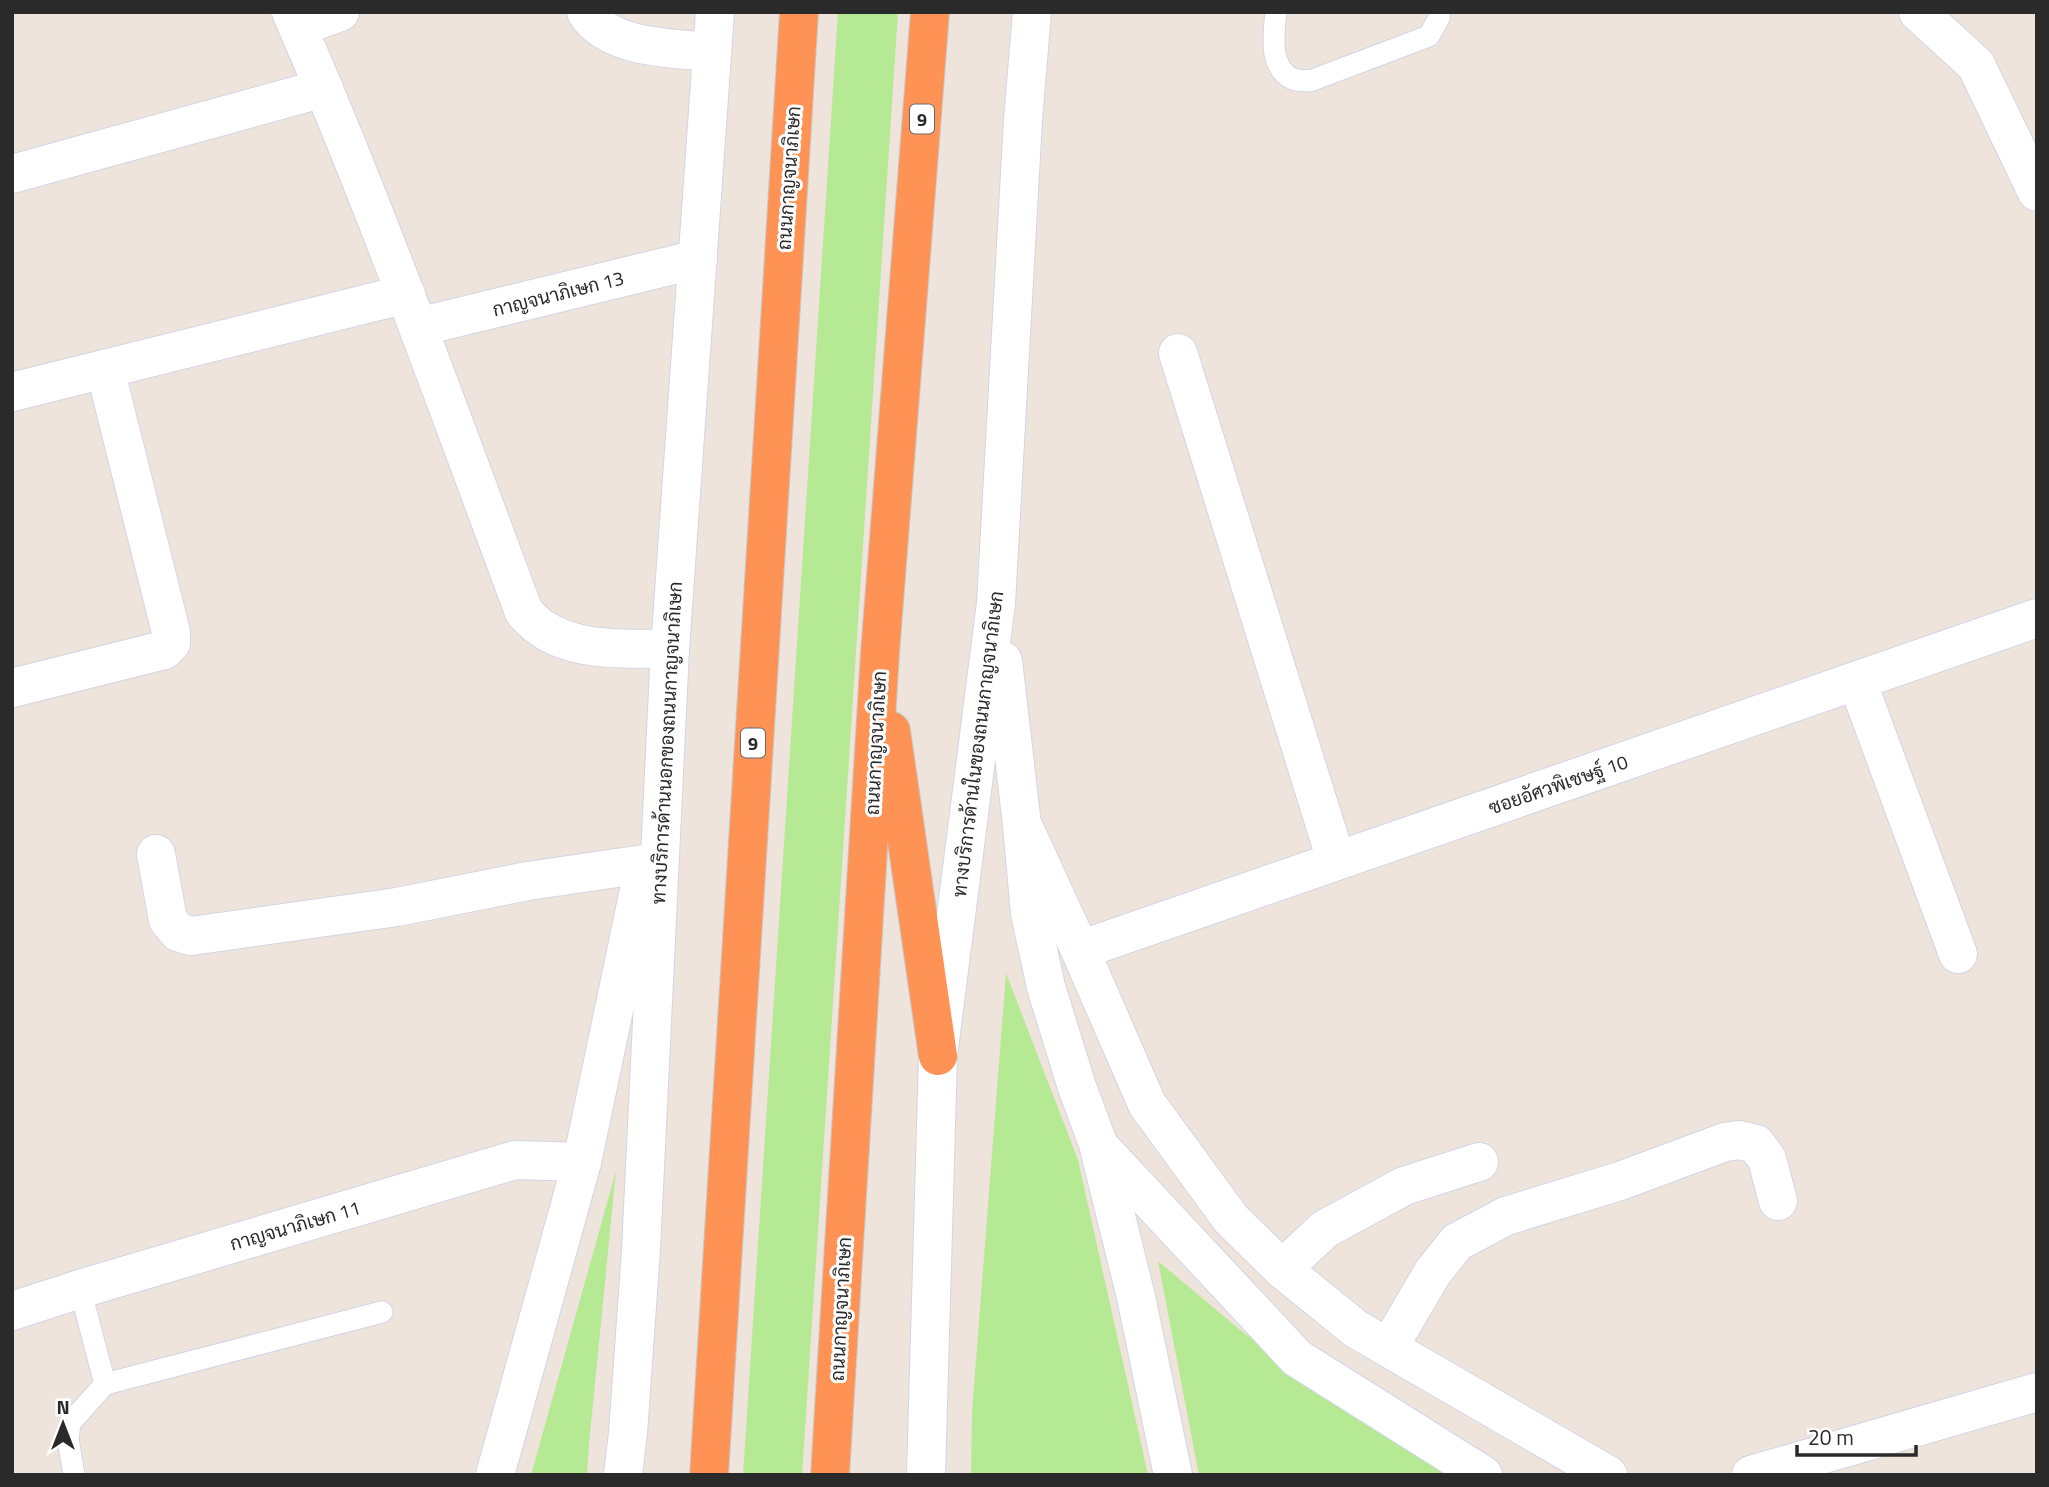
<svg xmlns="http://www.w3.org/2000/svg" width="2049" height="1487" font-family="'Titillium Web',Sarabun,sans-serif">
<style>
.green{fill:#b6e993}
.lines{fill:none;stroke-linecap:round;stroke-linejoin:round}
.lane-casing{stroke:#d0d6e5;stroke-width:23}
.street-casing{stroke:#d0d6e5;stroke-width:40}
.secondary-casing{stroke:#d0d6e5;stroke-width:40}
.highway-casing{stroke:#c8c8c8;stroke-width:40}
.lane{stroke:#fff;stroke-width:21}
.street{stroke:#fff;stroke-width:38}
.secondary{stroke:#fff;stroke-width:38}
.highway{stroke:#ff9355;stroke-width:38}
.labels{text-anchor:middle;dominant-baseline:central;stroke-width:6;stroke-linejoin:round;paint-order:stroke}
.shield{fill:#fff;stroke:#6a6a6a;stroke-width:2}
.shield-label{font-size:18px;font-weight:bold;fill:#2a2a2a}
.street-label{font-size:19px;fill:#2a2a2a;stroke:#fff}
</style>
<rect width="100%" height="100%" fill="#eee4db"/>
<g class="green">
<path d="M838,12H898L802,1475H743Z"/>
<path d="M1006,973L1078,1160L1148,1475H971L972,1412Z"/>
<path d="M616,1171L589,1444L587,1475H531Z"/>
<path d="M1158,1261L1245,1334L1473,1475H1199Z"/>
</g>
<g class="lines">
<g class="lane-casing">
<g id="lane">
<path d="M1276,12C1274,33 1268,68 1293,79C1297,81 1305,80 1310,81L1429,36L1439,18V12"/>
<path d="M105,1384L382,1312"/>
<path d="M74,1475L68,1439L70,1423L105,1384L80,1289"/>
</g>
</g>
<g class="street-casing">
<g id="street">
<path d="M291,12C377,209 449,411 524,612C529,617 534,623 540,627C576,653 628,648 670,649"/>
<path d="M586,12C609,49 672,48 712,52"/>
<path d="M1918,12L1976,65L2037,192"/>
<path d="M298,27L340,12"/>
<path d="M12,174L324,88"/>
<path d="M418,327L698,259"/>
<path d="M1178,353L1336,860"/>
<path d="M12,392L406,294"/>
<path d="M1857,681L1958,954"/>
<path d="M12,688L164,650L171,643V632L105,369"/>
<path d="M1025,830L1080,950L1147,1104L1231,1219L1282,1269L1356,1329L1608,1475"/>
<path d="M156,854L168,920L178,932L191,936L397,907L528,881L644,864"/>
<path d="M1080,950L2037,618"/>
<path d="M1282,1269L1325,1229L1404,1186L1479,1162"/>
<path d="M12,1311L80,1289L515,1160L582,1162"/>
<path d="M1389,1347L1433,1272L1457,1242L1506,1216L1620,1181L1725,1142L1739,1140L1756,1144L1767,1159L1778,1201"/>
<path d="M1751,1475L2037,1392"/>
</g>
</g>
<g class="secondary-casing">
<g id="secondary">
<path d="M1003,661L1022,825L1030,913L1046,987L1077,1087L1099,1146L1297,1358L1483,1475"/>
<path d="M1099,1148L1136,1297L1173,1475"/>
<path d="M495,1475L582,1162L641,881"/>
<path d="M623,1475L628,1433L641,1250L670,649L715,12"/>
<path d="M926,1475L938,1056L996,603L1023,120L1032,12"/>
</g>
</g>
<g class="highway-casing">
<g id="highway">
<path d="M891,731L938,1056"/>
<path d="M709,1475L799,12"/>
<path d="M830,1475L880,653L930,12"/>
</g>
</g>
<use href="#lane" class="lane"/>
<use href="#street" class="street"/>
<use href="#secondary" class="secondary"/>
<use href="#highway" class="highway"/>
</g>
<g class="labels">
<g class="shield">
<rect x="910" y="104.5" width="24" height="29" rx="5"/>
<rect x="741" y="728.5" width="24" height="29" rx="5"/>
</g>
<g class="shield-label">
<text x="922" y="119">9</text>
<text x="753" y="743">9</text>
</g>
<g class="street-label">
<text transform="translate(788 178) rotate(-86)">ถนนกาญจนาภิเษก</text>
<text transform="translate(558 293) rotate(-14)">กาญจนาภิเษก 13</text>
<text transform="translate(666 743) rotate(-87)">ทางบริการด้านนอกของถนนกาญจนาภิเษก</text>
<text transform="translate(875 743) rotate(-87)">ถนนกาญจนาภิเษก</text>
<text transform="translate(977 744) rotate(-83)">ทางบริการด้านในของถนนกาญจนาภิเษก</text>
<text transform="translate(1558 784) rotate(-19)">ซอยอัศวพิเชษฐ์ 10</text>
<text transform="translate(295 1225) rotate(-16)">กาญจนาภิเษก 11</text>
<text transform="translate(840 1309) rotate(-87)">ถนนกาญจนาภิเษก</text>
</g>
</g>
<rect width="2049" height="1487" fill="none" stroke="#2a2a2a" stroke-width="28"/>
<g transform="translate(63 1424)" stroke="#ffffff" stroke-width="5" paint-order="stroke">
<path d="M0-5L12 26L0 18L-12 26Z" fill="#2a2a2a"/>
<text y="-10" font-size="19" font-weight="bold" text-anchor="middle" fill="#2a2a2a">N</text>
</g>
<path d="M1797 1445v10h119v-10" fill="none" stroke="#2a2a2a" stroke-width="3.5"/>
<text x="1808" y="1445" font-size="21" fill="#2a2a2a" stroke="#ffffff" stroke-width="5" paint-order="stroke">20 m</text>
</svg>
